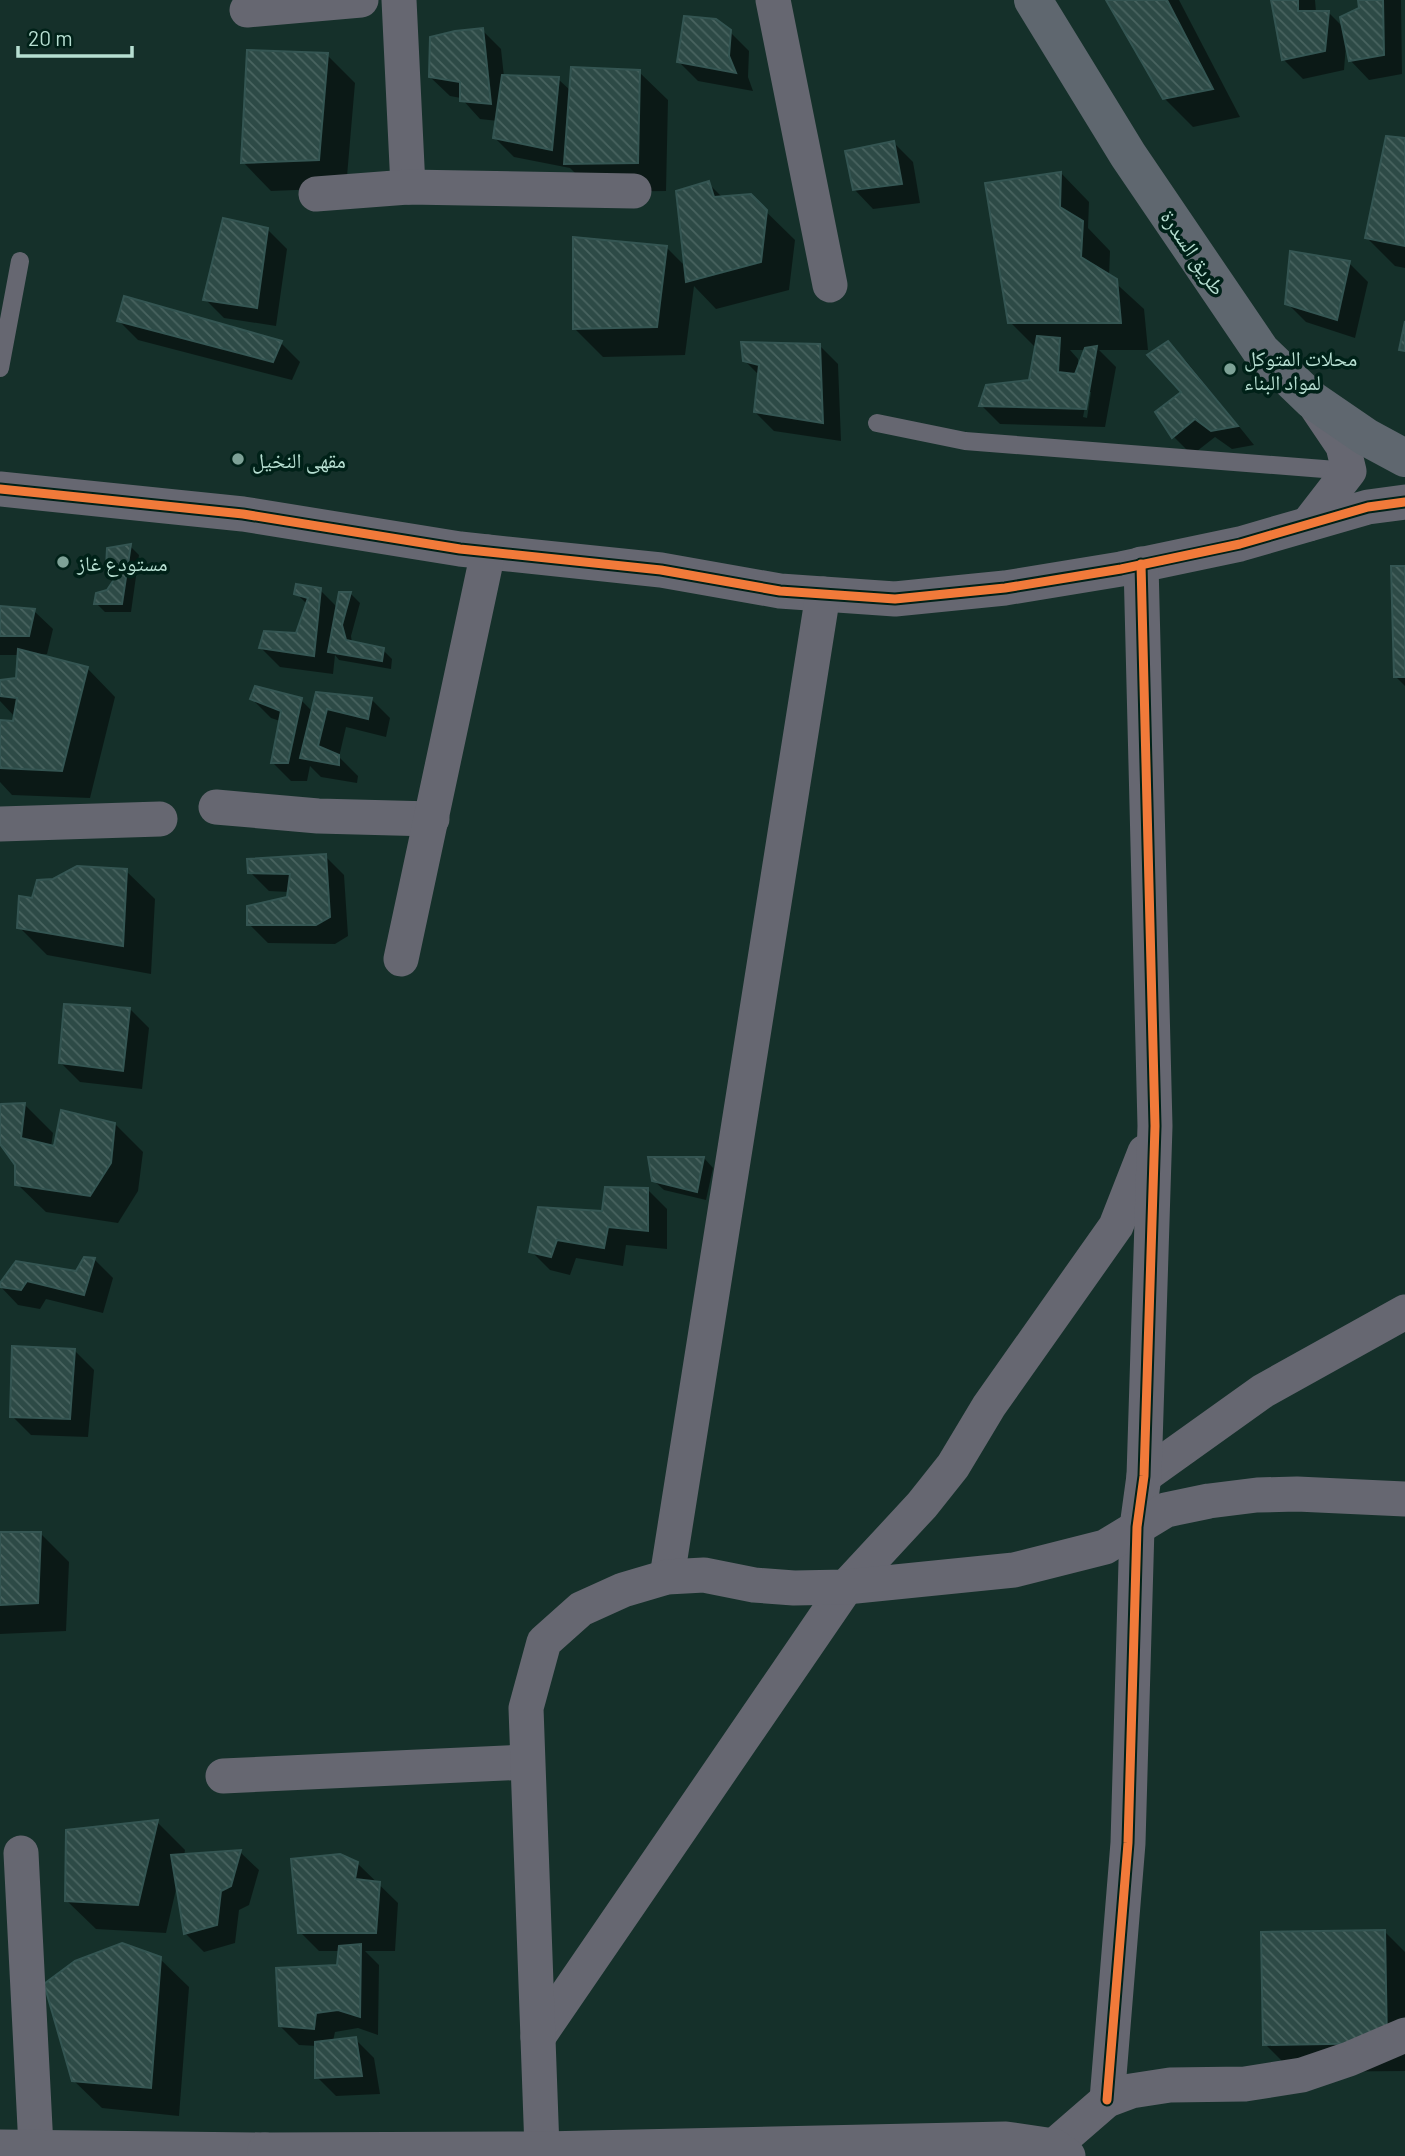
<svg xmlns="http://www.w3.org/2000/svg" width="1405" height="2156" font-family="Barlow,'Noto Naskh Arabic',sans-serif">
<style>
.shadow{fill:#0007;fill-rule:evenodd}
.building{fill:url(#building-back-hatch);stroke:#345552;stroke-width:2}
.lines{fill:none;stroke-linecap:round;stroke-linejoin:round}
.lane{stroke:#666771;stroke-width:18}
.street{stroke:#666771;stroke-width:35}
.primary{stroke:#5f676f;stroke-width:38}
.cycleway-casing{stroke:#002118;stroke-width:13}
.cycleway{stroke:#f17a3a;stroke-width:9}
.poi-dot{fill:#7ea297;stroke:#002118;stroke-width:2.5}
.labels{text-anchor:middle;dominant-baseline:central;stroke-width:7;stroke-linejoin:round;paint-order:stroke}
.street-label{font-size:21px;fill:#b7dfd2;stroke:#002118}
.poi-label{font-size:21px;fill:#b7dfd2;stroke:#002118;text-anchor:start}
</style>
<defs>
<pattern id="building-back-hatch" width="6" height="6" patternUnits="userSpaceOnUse" patternTransform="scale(1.75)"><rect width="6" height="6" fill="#2d4a46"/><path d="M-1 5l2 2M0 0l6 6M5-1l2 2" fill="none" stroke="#496460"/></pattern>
</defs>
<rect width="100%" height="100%" fill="#15302a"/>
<g class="shadow">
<path d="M1108,0H1179L1240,117L1193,127L1164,98Z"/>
<path d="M1273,0H1315L1316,12H1328L1344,28L1361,9L1360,0H1401L1402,74L1369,80L1350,60L1346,44L1344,70L1303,79L1284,60Z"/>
<path d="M482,30L501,49L504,77L558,79L571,91L639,72L668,100L666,191L594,192L570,168L514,157L495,138L498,121L480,119L461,98L450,96L430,77Z"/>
<path d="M730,32L749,51L748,77L753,91L698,81L679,62Z"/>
<path d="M327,55L355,83L346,188L271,191L243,162Z"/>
<path d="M1405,140V268L1395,266L1366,237Z"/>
<path d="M894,143L913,162L920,203L873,209L854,189Z"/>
<path d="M1061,173L1089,202L1088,228L1110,251L1109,277L1144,309L1148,350H1099L1116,367L1105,427L1000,424L981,405L1030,382L1036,348L1010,322ZM1070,350H1086L1078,369V359ZM1088,392H1091L1087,418L1083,417Z"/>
<path d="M708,183L723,198L750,196L795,240L789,290L716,309L694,286L685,355L603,357L575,329L667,248L687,268Z"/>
<path d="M267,229L287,249L276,326L224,318L205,299Z"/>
<path d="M1349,263L1368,282L1355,338L1306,322L1287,303Z"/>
<path d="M125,298L281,343L300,362L292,380L138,340L119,321Z"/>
<path d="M1168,343L1187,362L1254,445L1232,449L1215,437L1192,455L1173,436L1184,392Z"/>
<path d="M819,345L838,364L841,441L774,431L755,412L759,375L744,360Z"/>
<path d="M130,546L139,555L131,612H105L96,603L108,592L118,578L108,568Z"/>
<path d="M1405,568V686L1396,677Z"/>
<path d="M320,590L338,608L340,594H351L360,603L351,636L352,643L383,650L392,659L391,669L339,660L335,655L333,674L280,667L261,648L297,634L308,605L296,593Z"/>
<path d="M0,608L34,611L53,629L47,654H38L87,668L115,697L90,798L12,795L0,782V722L14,723L15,717L0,701V682L18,679L19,655H0Z"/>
<path d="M252,699L301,700L313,712L371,699L390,718L386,737L346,727L339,757L358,776L357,783L321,777L310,766L307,781H291L272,762L280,721L271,718Z"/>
<path d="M325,856L344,875L348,936L335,944L268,943L249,924L288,898L289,892L269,891L250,872Z"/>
<path d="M126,871L155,899L151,974L47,955L19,927L33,900Z"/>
<path d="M130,1009L149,1028L142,1089L80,1082L61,1063Z"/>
<path d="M25,1105L53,1133L51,1147L56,1148L115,1124L143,1152L138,1191L118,1223L46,1212L17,1184L16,1164L0,1141V1117Z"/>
<path d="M704,1158L713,1168L706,1200L664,1190L654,1181Z"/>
<path d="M648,1190L667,1209V1249L626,1245L623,1266L576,1258L570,1275L550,1270L531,1251Z"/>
<path d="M94,1259L113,1278L103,1313L46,1299L40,1309L18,1305L0,1286L16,1263L77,1273Z"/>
<path d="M75,1351L94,1370L88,1437L31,1435L12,1416Z"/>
<path d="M40,1533L69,1562L66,1631L0,1634V1534Z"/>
<path d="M157,1822L185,1850L184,1856L240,1852L259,1870L249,1905L239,1910L235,1943L204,1952L185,1933L177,1885L166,1933L96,1929L67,1901Z"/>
<path d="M357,1863L398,1903L395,1951H365L379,1965L378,2035L358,2028L335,2032L333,2041L355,2039L374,2058L380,2094L336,2096L317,2077V2046L299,2045L280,2026L339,1967L340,1951H319L300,1932Z"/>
<path d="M1384,1931L1405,1952V2071L1293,2072L1265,2044Z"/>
<path d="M160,1959L189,1987L179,2116L102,2108L73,2080Z"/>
</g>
<g class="building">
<path d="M1106,0H1167L1213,89L1163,99Z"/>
<path d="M1271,0H1298V11H1329L1325,51L1282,60Z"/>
<path d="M1358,0H1383L1384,55L1349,61L1340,17L1359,8Z"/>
<path d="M684,16L716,19L731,30L729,56L736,73L677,62Z"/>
<path d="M483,28L491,104L460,101V82L429,77L430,37L455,31Z"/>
<path d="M247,50L328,53L319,160L241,163Z"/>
<path d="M571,67L640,70L638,163L564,164Z"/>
<path d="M502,75L559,77L552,150L493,138Z"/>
<path d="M1386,136L1405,138V246L1365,238Z"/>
<path d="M894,141L902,184L853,190L845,151Z"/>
<path d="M1061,172L1060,207L1083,221L1081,257L1117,279L1121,323H1008L985,183Z"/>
<path d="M709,181L714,197L751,194L767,210L761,262L686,282L676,191Z"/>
<path d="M223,218L268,228L257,308L203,300Z"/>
<path d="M573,237L667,246L657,327L573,329Z"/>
<path d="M1290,251L1350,261L1337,320L1285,304Z"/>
<path d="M124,296L282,341L273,362L117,321Z"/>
<path d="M1405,321V351L1399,350Z"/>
<path d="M1037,336L1060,338L1058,372L1075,374L1085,348L1097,346L1086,409L979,406L986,385L1029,380Z"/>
<path d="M1168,341L1238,426L1211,431L1195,419L1172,438L1155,412L1181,392L1147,355Z"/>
<path d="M741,342L820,344L823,423L754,412L759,365L743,361Z"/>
<path d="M131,544L122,604H94L96,593L107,590L121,569H106L107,548Z"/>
<path d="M1391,566H1405V677H1394Z"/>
<path d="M296,584L321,588L314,656L259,648L264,631L296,633L308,598L294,594Z"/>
<path d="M339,592H351L342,625L346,640L384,648L382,661L328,652Z"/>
<path d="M0,606L35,609L29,636H0Z"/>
<path d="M18,649L88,667L62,771L0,768V720L13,721L17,698L0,696V680L16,678Z"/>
<path d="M255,686L302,698L288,763H271L281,711L250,699Z"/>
<path d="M316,692L372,698L368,719L327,709L318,746L339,755V765L300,758Z"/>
<path d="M326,854L330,917L316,925H247V906L287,897L290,874L248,873L247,859Z"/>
<path d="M77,866L127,869L123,946L17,928L19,896L32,898L37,880L53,879Z"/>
<path d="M64,1004L130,1008L123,1071L59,1063Z"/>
<path d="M25,1103L21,1138L54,1146L61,1110L115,1123L111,1163L90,1196L15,1185V1165L0,1144V1107L1,1104Z"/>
<path d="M648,1157H704L697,1192L652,1181Z"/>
<path d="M605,1187L648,1188V1231L608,1227L604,1248L557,1240L551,1257L529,1252L538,1207L602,1211Z"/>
<path d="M84,1257L95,1258L84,1295L27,1281L21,1290L0,1287V1283L16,1261L76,1271Z"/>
<path d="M12,1346L75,1349L70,1419L10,1417Z"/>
<path d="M0,1532H41L38,1603L0,1605Z"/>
<path d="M158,1820L138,1905L65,1901L66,1830Z"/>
<path d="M241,1850L231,1886L221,1891L217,1925L184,1934L171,1855Z"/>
<path d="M340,1854L358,1862L355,1879L380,1882L376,1933H298L291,1859Z"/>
<path d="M1385,1930L1387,2043L1263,2045L1261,1932Z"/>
<path d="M122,1943L161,1957L151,2088L72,2081L44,1984L75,1961Z"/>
<path d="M361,1944L360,2017L338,2010L316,2013L314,2029L279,2026L276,1968L337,1965L339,1946Z"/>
<path d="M356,2037L362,2076L315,2078V2042Z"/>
</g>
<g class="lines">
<g class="lane">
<path d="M0,368L20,261"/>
<path d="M877,423L965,441L1349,471"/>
</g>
<g class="street">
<path d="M399,0L408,187"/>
<path d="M773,0L830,285"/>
<path d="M247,10L361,0"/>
<path d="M316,194L408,187L634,191"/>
<path d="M0,489L243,514L460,549L661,570L780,591L895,599L1005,588L1121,569L1240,544L1368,507L1405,502"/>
<path d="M1308,524L1349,471L1343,446L1316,406"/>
<path d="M216,807L318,816L432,819"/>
<path d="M0,824L160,819"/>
<path d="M401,959L488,552"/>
<path d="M1144,1476L1263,1391L1405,1312"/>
<path d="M667,1577L823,594"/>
<path d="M223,1776L527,1762"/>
<path d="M21,1853L36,2147"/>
<path d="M538,2037L846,1587L922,1505L953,1466L989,1406L1116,1226L1145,1152"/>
<path d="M1107,2100L1128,1843L1137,1527L1144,1476L1155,1126L1141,564"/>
<path d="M1054,2146L1107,2100L1131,2091L1170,2085L1245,2084L1302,2075L1349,2059L1405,2035"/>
<path d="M0,2147L265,2150V2156"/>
<path d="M542,2149L526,1708L544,1642L581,1609L623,1590L667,1577L704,1575L754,1585L794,1588L846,1587L1014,1570L1105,1547L1166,1510L1209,1501L1257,1495L1297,1494L1405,1499"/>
<path d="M265,2150L542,2149L1006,2139L1054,2146L1068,2156"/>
</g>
<path class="primary" d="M1033,0L1128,155L1261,351L1312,400L1366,437L1405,458"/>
<g class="cycleway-casing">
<g id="cycleway">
<path d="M0,489L243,514L460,549L661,570L780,591L895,599L1005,588L1121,569L1240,544L1368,507L1405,502"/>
<path d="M1107,2100L1128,1843L1137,1527L1144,1476L1155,1126L1141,564"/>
</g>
</g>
<use href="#cycleway" class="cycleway"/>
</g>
<g class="poi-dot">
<circle cx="1230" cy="369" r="7"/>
<circle cx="238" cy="459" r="7"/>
<circle cx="63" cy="562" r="7"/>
</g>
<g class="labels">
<g class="street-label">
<text transform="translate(1194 252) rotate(56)">طريق السدرة</text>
</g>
<g class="poi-label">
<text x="1244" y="357">محلات المتوكل<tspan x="1244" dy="24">لمواد البناء</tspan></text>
<text x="252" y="459">مقهى النخيل</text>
<text x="77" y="562">مستودع غاز</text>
</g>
</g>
<path d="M18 46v10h114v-10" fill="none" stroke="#b7dfd2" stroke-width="3.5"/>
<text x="28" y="46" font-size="21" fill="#b7dfd2" stroke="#002118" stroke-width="5" paint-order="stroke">20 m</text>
</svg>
